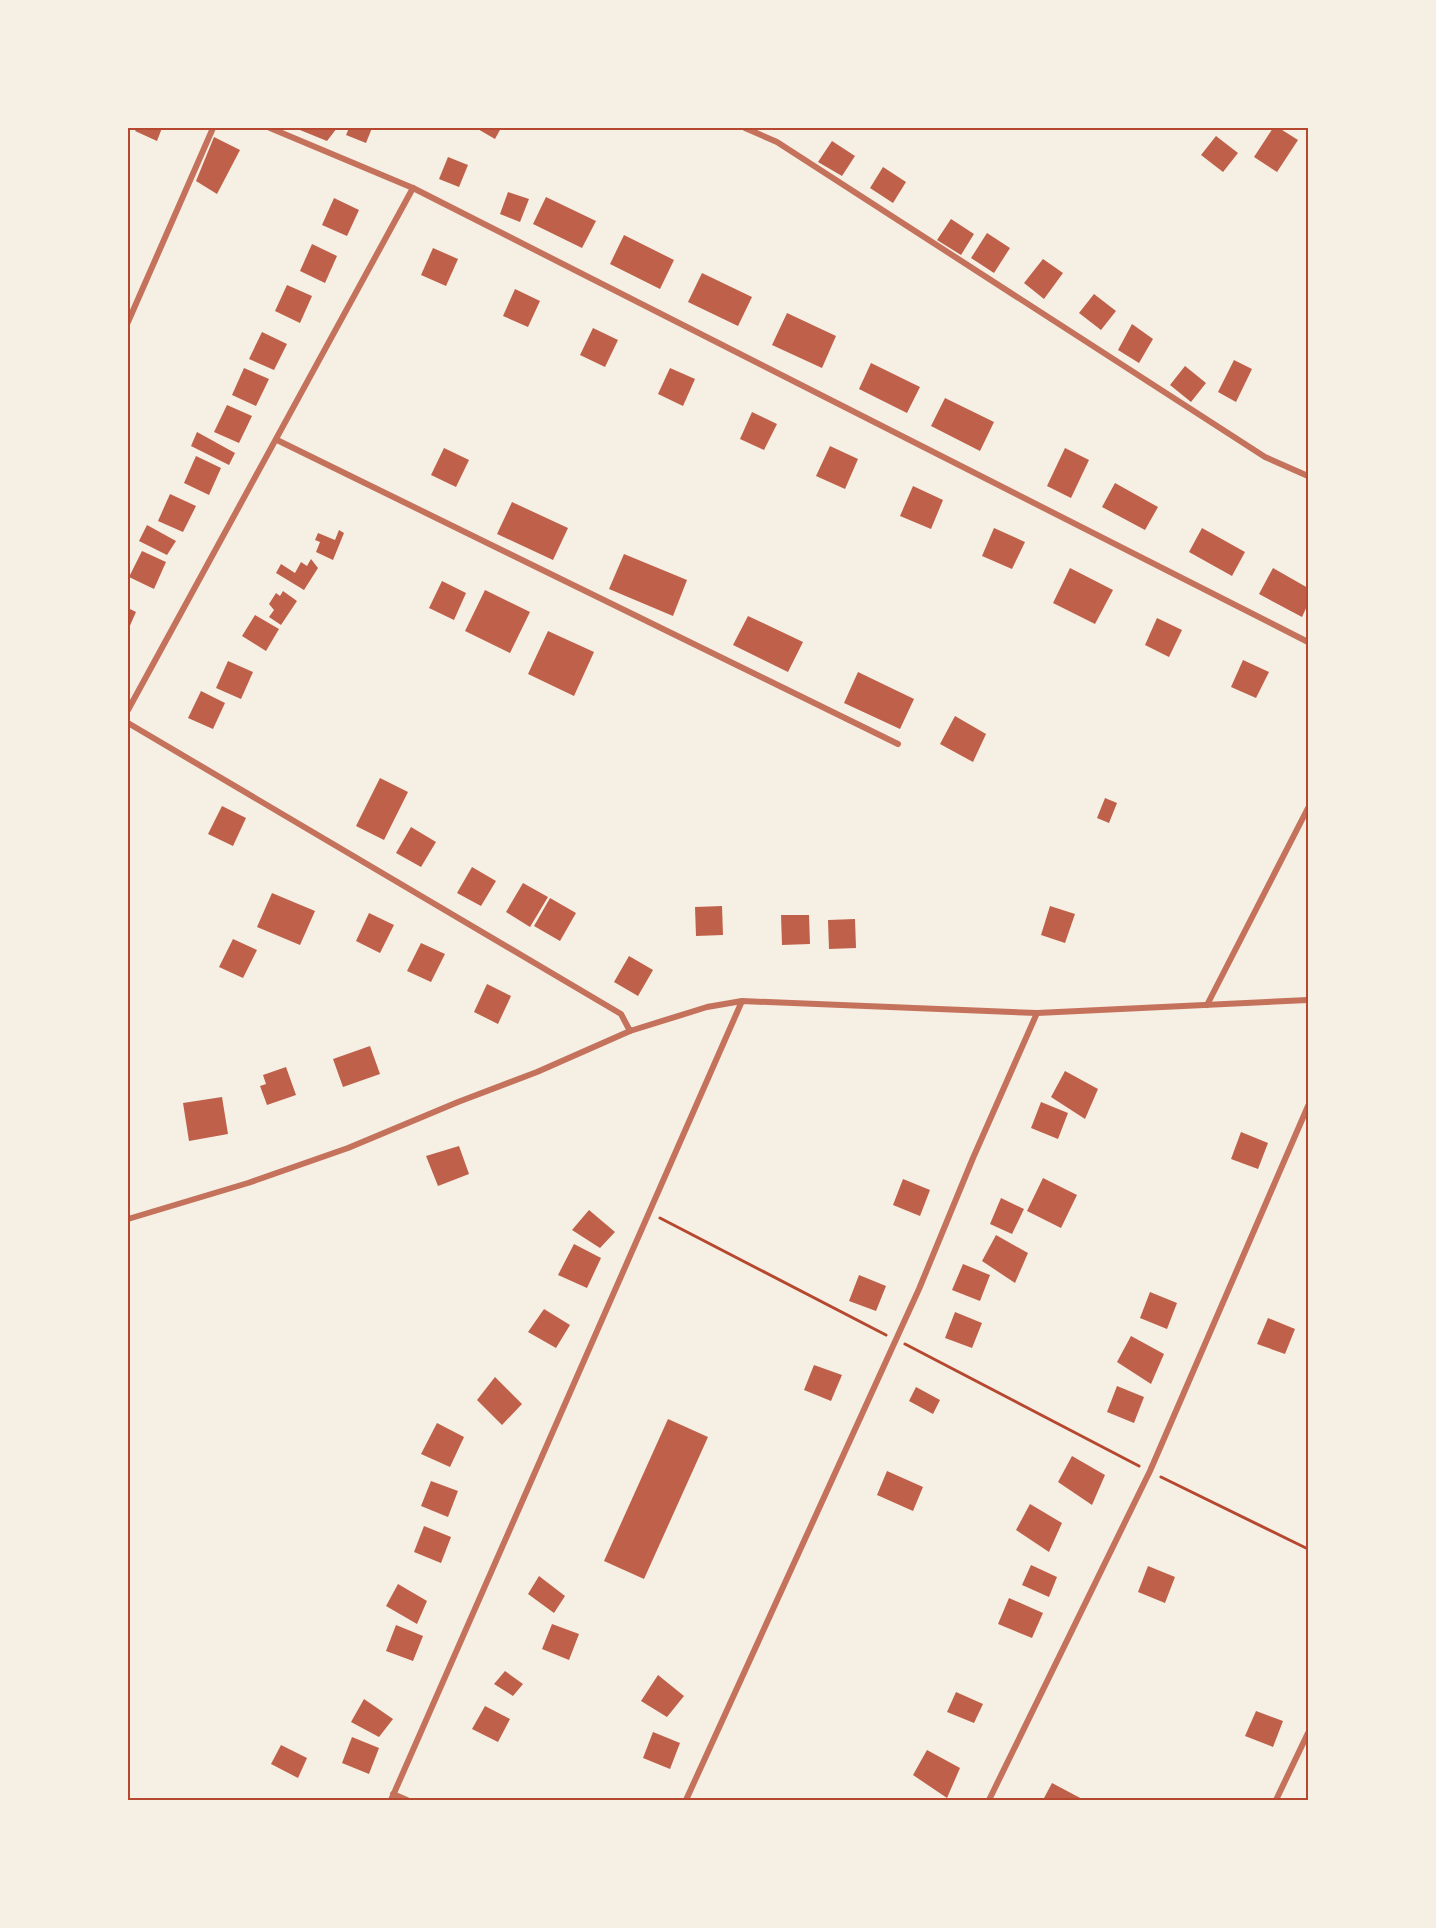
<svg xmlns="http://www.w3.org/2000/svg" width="1436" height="1928" font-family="Raleway,sans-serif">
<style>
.building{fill:#bf614a}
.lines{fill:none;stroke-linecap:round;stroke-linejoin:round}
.path{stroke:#b5482f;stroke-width:3}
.minor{stroke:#c5725c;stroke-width:6}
.neatline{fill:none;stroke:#b5482f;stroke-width:2}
</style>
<rect width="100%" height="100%" fill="#f6efe4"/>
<g class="building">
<path d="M137,128H162L157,141L135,131Z"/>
<path d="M295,128H337L327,141Z"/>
<path d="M349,128H372L366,143L346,135Z"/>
<path d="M476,128H501L495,139Z"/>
<path d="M1273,128H1279L1298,140L1277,172L1254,157Z"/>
<path d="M1216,136L1238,153L1223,172L1201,155Z"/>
<path d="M214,137L240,150L217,194L196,181Z"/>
<path d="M832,141L855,156L842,176L818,162Z"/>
<path d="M448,157L468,165L459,187L439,179Z"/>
<path d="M883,167L906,182L893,203L870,188Z"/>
<path d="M508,192L529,199L520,222L500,214Z"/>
<path d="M546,197L596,221L582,248L533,224Z"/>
<path d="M334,198L359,210L347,236L322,225Z"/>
<path d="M951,219L974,234L961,255L937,240Z"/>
<path d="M987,233L1010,248L994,273L971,258Z"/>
<path d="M624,235L674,260L660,289L610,264Z"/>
<path d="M312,244L337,256L325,283L300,271Z"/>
<path d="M433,248L458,259L446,286L421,275Z"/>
<path d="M1043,259L1063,273L1044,299L1024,283Z"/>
<path d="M702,273L752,297L738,326L688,302Z"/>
<path d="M287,285L312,296L300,323L275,311Z"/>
<path d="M515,289L540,301L528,327L503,316Z"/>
<path d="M1094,294L1116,311L1101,330L1079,313Z"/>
<path d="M787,313L836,336L822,368L772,345Z"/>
<path d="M1132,324L1153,339L1139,363L1118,350Z"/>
<path d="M593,328L618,340L605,367L580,355Z"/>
<path d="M262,332L287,344L274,370L249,359Z"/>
<path d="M1234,360L1252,369L1236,402L1218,392Z"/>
<path d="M871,363L920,387L907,413L859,389Z"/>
<path d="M1185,366L1206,383L1191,402L1170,385Z"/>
<path d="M244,368L269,379L256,406L232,395Z"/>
<path d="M670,368L695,379L683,406L658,394Z"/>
<path d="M945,398L994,422L980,451L931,426Z"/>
<path d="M227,405L252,416L239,443L214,432Z"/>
<path d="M752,412L777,424L764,450L740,439Z"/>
<path d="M197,432L235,453L229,465L191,446Z"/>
<path d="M830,446L858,459L845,489L816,476Z"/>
<path d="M444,448L469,460L456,487L431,475Z"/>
<path d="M1065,448L1089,460L1071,498L1047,486Z"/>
<path d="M196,456L221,468L209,495L184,483Z"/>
<path d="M1115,483L1158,507L1145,530L1102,507Z"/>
<path d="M913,486L943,500L931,529L900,516Z"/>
<path d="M170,494L196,506L183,532L158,521Z"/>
<path d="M512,502L568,528L553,560L497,534Z"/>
<path d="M147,525L176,541L167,555L139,541Z"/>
<path d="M994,528L1025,542L1012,569L982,556Z"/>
<path d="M1202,528L1245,552L1232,576L1189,552Z"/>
<path d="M339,530L344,533L333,560L316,552L320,542L315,540L318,533L335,540Z"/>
<path d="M142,551L166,562L154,589L129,577Z"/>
<path d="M624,554L687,580L673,616L609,589Z"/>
<path d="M311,559L318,568L304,590L276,573L281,564L295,573L301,562L307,566Z"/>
<path d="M1070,568L1113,590L1095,624L1053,603Z"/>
<path d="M1273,568L1308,588V604L1302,617L1259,594Z"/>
<path d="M442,581L466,593L454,620L429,608Z"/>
<path d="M485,590L530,612L510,653L465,631Z"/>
<path d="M283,591L297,601L281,625L269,617L274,610L269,604L276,593L280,596Z"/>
<path d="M128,608L136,612L128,630Z"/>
<path d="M255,615L279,629L266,651L242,636Z"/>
<path d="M748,616L803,642L788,672L733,645Z"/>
<path d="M1157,618L1182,630L1169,657L1145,645Z"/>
<path d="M548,631L594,652L574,696L528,674Z"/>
<path d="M1243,660L1269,672L1256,698L1231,687Z"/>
<path d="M228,661L253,672L241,699L216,688Z"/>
<path d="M858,672L914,699L900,729L844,703Z"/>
<path d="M201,691L225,703L213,729L188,718Z"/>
<path d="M955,716L986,734L973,762L940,744Z"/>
<path d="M380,778L408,792L384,840L356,826Z"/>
<path d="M1105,798L1117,803L1109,823L1097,818Z"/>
<path d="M222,806L246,818L233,846L208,834Z"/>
<path d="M411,827L436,842L421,867L396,853Z"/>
<path d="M472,867L496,881L481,906L457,893Z"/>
<path d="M523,883L548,897L530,927L506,912Z"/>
<path d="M272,893L315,911L300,945L257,927Z"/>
<path d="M550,898L576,913L560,941L534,926Z"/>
<path d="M722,906L723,935L696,936L695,907Z"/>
<path d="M1050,906L1075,914L1065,943L1041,935Z"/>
<path d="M369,913L394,925L380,953L356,941Z"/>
<path d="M781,915H809L810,944L782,945Z"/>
<path d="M855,919L856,948L829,949L828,920Z"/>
<path d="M233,939L257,950L243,978L219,967Z"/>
<path d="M421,943L445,954L431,982L407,971Z"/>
<path d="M629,956L653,970L638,996L614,982Z"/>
<path d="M487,984L511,996L498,1024L474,1012Z"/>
<path d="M370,1046L380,1074L343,1087L333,1059Z"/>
<path d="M286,1067L296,1095L267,1105L260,1086L266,1084L263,1075Z"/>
<path d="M1065,1071L1098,1089L1085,1119L1051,1097Z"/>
<path d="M222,1097L228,1134L189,1141L183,1103Z"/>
<path d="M1041,1102L1068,1113L1058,1139L1031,1128Z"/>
<path d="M1241,1132L1268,1143L1258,1169L1231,1159Z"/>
<path d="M459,1146L469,1174L438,1186L426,1156Z"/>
<path d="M1043,1178L1077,1195L1061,1228L1027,1211Z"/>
<path d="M903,1179L930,1190L920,1216L893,1205Z"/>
<path d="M1001,1198L1024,1209L1012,1234L990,1224Z"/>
<path d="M589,1210L615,1232L600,1248L572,1230Z"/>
<path d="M996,1235L1028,1253L1015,1283L982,1261Z"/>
<path d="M574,1244L601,1258L587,1288L558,1275Z"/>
<path d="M963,1264L990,1275L980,1301L952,1290Z"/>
<path d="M859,1275L886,1286L876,1311L849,1301Z"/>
<path d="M1150,1292L1177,1303L1167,1329L1140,1318Z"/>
<path d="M544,1309L570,1325L556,1348L528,1332Z"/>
<path d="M955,1312L982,1323L972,1348L945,1338Z"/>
<path d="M1268,1318L1295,1329L1285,1354L1257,1344Z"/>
<path d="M1131,1336L1164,1354L1151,1384L1117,1362Z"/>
<path d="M814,1365L842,1375L831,1401L804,1390Z"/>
<path d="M495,1377L522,1404L502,1425L477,1400Z"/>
<path d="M1117,1386L1144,1397L1134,1423L1107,1412Z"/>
<path d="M916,1387L940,1400L933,1414L909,1401Z"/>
<path d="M668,1419L708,1437L644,1579L604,1561Z"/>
<path d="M437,1423L464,1437L450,1467L421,1454Z"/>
<path d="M1072,1456L1105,1475L1092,1505L1058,1482Z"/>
<path d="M887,1471L923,1487L913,1511L877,1495Z"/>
<path d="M431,1481L458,1491L448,1517L421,1506Z"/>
<path d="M1030,1504L1062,1523L1049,1552L1016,1530Z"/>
<path d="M424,1526L451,1537L441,1563L414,1552Z"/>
<path d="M1031,1565L1057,1577L1049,1597L1022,1585Z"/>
<path d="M1148,1566L1175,1577L1165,1603L1138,1592Z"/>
<path d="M539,1576L565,1596L554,1613L528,1594Z"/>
<path d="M398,1584L427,1601L417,1624L386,1606Z"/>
<path d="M1009,1598L1043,1613L1032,1638L998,1624Z"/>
<path d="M552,1624L579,1634L569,1660L542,1649Z"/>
<path d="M396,1625L423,1636L413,1661L386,1651Z"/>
<path d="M505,1671L523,1684L513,1696L494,1684Z"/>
<path d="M658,1675L684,1696L667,1717L641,1701Z"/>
<path d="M956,1692L983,1704L974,1723L947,1712Z"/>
<path d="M364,1699L393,1719L379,1737L351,1722Z"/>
<path d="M485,1706L510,1719L498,1742L472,1729Z"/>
<path d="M1256,1711L1283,1721L1273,1747L1245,1736Z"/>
<path d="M653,1732L680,1743L670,1769L643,1758Z"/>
<path d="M352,1737L379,1748L369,1774L342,1763Z"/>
<path d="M281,1745L307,1758L298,1778L271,1764Z"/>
<path d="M927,1750L960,1768L947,1798L913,1775Z"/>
<path d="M1052,1783L1084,1800H1043Z"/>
</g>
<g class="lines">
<g class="path">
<path d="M660,1218L886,1335"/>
<path d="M905,1344L1139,1466"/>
<path d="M1161,1477L1308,1549"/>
</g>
<g class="minor">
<path d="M270,128L413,188L1308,642"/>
<path d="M745,128L777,142L1265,457L1308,476"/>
<path d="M128,322L213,128"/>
<path d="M277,440L898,744"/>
<path d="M128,710L413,188"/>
<path d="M128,723L621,1014L630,1031L707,1007L742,1001L1037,1013L1308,1000"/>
<path d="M1207,1005L1308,808"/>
<path d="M128,1219L248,1183L348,1148L458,1102L537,1072L630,1031"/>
<path d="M393,1794L407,1800"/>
<path d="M391,1800L742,1001"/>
<path d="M686,1800L919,1289L973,1158L1037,1013"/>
<path d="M989,1800L1150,1471L1308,1106"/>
<path d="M1276,1800L1308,1733"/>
</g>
</g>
<rect width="1436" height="1928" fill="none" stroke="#f6efe4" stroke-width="258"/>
<rect x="129" y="129" width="1178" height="1670" class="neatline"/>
</svg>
